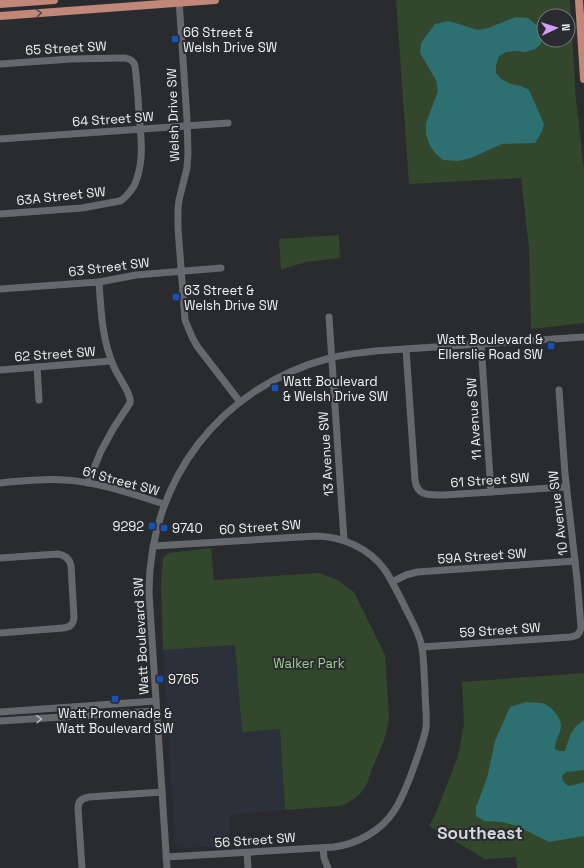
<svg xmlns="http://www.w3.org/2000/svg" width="584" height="868" font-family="'Space Grotesk',sans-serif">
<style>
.built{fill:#2c303b}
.green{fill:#33472c;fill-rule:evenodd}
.water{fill:#2d7072}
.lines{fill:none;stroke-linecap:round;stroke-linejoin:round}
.minor{stroke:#66686e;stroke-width:7}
.major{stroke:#c18778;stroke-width:8}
.oneway{stroke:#5e4b49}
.oneway2{stroke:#b2b3b8}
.transit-dot{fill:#1a4fb4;stroke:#292b2f;stroke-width:1.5}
.labels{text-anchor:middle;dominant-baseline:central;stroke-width:4;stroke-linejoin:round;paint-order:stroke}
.poi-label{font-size:13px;fill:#f0f1f4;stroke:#292b2f;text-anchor:start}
.street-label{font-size:13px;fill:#f0f1f4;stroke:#292b2f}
.park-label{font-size:13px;fill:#a0cd8f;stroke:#292b2f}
.district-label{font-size:17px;font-weight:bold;fill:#d4d7dd;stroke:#292b2f}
</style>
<rect width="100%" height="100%" fill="#292b2f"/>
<path class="built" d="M235,645L242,731L280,729L285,810L229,815L231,846L179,848L175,844L163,650Z"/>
<g class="green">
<path d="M396,0H570L576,100L584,170V323L531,329L529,248L521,178L409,184ZM544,16H568V40H544Z"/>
<path d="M339,235L340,258L305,262L281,270L279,239Z"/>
<path d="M211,548L214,580L318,573L336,579L354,592L385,655L389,716C388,735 379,752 372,769C370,775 368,783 364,789C358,797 349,804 339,806L285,810L280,729L242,732L235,645L163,650L161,585L163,558L168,553Z"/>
<path d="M584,673V868H517L516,857L485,859L429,826L436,813L458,756L464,724L462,682Z"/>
</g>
<g class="water">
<path d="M516,17L528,18L535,24L539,26L541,30L543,38L540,45L535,49L525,52L515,51L506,52L499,56L496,65V73L501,79L511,84L521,86L529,90L544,124C543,131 539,137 535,143L502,144L471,158L458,161L443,160L436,154L430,146L426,134V123L438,91L436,80L420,53L421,43L435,24L449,21L478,30L488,28Z"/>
<path d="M526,702C531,703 540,702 545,704C552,708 562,718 561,727C560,735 555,739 555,749L559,751H565L570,735L576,726L584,720V770L566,772L562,776L563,781L568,786L574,785L584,782V836L549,842L517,826L502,822L484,821L476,816V807L487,778L495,741L510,707Z"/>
</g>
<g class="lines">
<g class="minor">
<path d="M179,0L187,119L188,153L187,168L179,200L178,209V228L185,320L192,337L197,346L240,402"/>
<path d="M0,64L71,59L124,58C129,58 134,61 135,66C137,82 138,97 139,113C141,138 145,162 134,186C130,192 126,198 120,201L82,208L0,214"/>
<path d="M0,139L228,123"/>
<path d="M0,289L99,282L136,275L221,268"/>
<path d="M329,317L344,540"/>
<path d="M481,344L491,492"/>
<path d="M406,349L415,480C417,497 430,495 444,495L566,487"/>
<path d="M37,367L39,400"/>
<path d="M0,370L111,361"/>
<path d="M0,483C21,481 44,478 65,480C99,482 132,494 164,504"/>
<path d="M88,483L101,451L113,429L130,403C132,394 118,377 114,367C102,340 101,311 99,282"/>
<path d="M153,546L317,536C343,537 369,548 385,570C392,581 398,593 404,605C410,618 419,632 422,647C424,660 424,675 425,689C425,702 427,715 426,728C423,744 416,760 411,775C406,787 402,799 394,811C381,831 357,844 334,847L166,857"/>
<path d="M0,558L58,554C65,555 69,558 71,565L74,618C73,625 70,627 63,628L0,633"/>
<path d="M392,582L406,575L417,572L575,561"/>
<path d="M422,647L570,637C577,636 580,634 581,627L577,579L565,474L559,390"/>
<path d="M0,712L156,701"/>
<path d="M0,721L156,711"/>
<path d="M323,848L324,858L328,868"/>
<path d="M247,853L248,868"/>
<path d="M82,868L78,808C78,801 82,798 89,797L162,792"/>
<path d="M167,868L149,593C149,480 220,387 330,358C345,354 360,353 375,351L584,337"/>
</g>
<g class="major">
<path d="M579,0L584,79"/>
<path d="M0,4L54,0"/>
<path d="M0,16L215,0"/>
</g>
</g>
<defs><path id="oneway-chevron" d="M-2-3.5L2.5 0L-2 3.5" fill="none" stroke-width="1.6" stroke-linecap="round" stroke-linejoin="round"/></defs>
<use class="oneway" href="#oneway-chevron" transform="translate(39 13) rotate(-4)"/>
<use class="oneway2" href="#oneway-chevron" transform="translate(39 719) rotate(-4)"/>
<g class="transit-dot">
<rect x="171" y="35" width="8" height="8" rx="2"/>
<rect x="172" y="293" width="8" height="8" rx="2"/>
<rect x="547" y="342" width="8" height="8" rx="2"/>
<rect x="271" y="384" width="8" height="8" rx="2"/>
<rect x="148" y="522" width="8" height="8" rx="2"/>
<rect x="160" y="524" width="8" height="8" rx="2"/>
<rect x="156" y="675" width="8" height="8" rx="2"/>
<rect x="111" y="695" width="8" height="8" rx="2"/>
</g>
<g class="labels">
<g class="poi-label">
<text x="183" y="32">66 Street &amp;<tspan x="183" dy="15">Welsh Drive SW</tspan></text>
<text x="184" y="290">63 Street &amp;<tspan x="184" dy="15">Welsh Drive SW</tspan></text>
<text x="543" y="339" text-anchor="end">Watt Boulevard &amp;<tspan x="543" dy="15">Ellerslie Road SW</tspan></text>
<text x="283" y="381">Watt Boulevard<tspan x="283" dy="15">&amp; Welsh Drive SW</tspan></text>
<text x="144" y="526" text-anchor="end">9292</text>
<text x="172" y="528">9740</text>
<text x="168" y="679">9765</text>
<text x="115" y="713" text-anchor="middle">Watt Promenade &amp;<tspan x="115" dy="15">Watt Boulevard SW</tspan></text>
</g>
<g class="street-label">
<text transform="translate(66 48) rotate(-3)">65 Street SW</text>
<text transform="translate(173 115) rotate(-92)">Welsh Drive SW</text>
<text transform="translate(113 119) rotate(-4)">64 Street SW</text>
<text transform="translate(61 196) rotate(-6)">63A Street SW</text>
<text transform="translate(109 267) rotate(-7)">63 Street SW</text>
<text transform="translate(55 354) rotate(-4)">62 Street SW</text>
<text transform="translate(474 419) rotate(-94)">11 Avenue SW</text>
<text transform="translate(326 454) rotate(-94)">13 Avenue SW</text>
<text transform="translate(490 480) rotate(-4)">61 Street SW</text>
<text transform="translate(121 481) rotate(15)">61 Street SW</text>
<text transform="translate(558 513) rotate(-97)">10 Avenue SW</text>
<text transform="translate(260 527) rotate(-4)">60 Street SW</text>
<text transform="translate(482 556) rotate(-4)">59A Street SW</text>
<text transform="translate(500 630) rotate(-4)">59 Street SW</text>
<text transform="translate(141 636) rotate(-93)">Watt Boulevard SW</text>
<text transform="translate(255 840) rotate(-4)">56 Street SW</text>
</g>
<g class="park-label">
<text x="309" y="663">Walker Park</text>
</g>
<g class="district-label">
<text x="480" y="833">Southeast</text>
</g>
</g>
<g transform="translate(556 28) rotate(86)"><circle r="19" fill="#292b2f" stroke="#797a7e"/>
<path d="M0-3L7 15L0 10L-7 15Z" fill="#d19dfe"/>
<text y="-6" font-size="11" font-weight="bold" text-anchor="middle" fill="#f0f1f4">N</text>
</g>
</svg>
